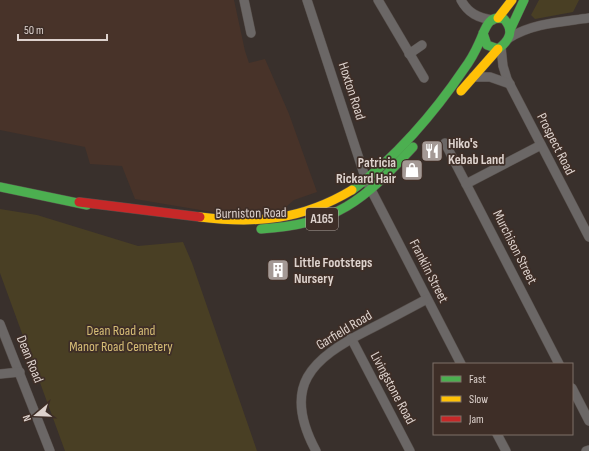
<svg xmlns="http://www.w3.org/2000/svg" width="589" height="451" font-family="'Sofia Sans Condensed',sans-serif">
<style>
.built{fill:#483329}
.green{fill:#493f24}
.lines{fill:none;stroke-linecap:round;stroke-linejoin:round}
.street-casing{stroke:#564e4a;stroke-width:10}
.fast-casing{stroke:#564e4a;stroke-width:10}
.slow-casing{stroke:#564e4a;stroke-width:10}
.jam-casing{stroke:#564e4a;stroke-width:10}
.street{stroke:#6b6766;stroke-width:9}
.fast{stroke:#4caf50;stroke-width:9}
.slow{stroke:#ffc107;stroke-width:9}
.jam{stroke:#c62828;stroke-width:9}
.labels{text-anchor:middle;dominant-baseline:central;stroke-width:3.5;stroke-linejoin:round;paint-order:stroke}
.shield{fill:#3e2e27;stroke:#ada19b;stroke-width:1}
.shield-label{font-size:13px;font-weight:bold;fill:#ddd2cd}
.street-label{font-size:14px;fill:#ddd2cd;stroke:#3e2e27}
.poi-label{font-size:14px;font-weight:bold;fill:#ddd2cd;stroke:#3e2e27;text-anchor:start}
.park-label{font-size:14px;fill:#d6bd76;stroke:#3e2e27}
</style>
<rect width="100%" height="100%" fill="#39302c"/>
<path class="built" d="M0,0H234L245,51L249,63L265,59L289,114L317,192L294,200L281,211L230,215L135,199L122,166L90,164L85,147L0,130Z"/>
<g class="green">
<path d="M539,0H579L573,12L535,19L531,15Z"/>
<path d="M0,209L37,215L138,246L183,242L192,263L257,451H65L0,273Z"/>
</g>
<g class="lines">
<g class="street-casing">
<g id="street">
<path d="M244,0L251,33"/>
<path d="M307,0L366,180L461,364"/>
<path d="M378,0L424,78"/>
<path d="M461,0C468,13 478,18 493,20"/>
<path d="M509,38C533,23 562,22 589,18"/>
<path d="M501,47L503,66L507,79L589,237"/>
<path d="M409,54L422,45"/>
<path d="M473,77H490L510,84"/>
<path d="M445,143L559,364"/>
<path d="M466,184L541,145"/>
<path d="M0,324L50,451"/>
<path d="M351,338L410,451"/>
<path d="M0,374L20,372"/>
<path d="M572,388L589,421"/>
<path d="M497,434L506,451"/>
<path d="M316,451C281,386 311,359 368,330C388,320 408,309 427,299"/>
<path d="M586,451L589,450"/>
</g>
</g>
<g class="fast-casing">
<g id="fast">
<path d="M510,30L524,0"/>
<path d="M0,187L87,205"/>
<path d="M352,190C394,160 435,112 464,69C470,61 475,52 479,43C485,31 487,14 504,19C515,31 509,41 498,49L487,45L483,33"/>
<path d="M261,229C337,224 363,201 413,147"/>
</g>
</g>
<g class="slow-casing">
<g id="slow">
<path d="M498,18L512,0"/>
<path d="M461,91L498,49"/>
<path d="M200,217C257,224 302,220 352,190"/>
</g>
</g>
<g class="jam-casing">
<path id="jam" d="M79,202L200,217"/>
</g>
<use href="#street" class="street"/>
<use href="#fast" class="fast"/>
<use href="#slow" class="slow"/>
<use href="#jam" class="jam"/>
</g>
<defs>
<g id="restaurant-square" transform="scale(1.15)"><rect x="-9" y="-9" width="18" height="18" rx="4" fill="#a49995" stroke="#3e2e27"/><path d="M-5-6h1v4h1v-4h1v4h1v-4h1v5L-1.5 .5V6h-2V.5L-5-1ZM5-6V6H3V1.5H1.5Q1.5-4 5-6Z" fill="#fff"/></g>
<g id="shop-square" transform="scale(1.15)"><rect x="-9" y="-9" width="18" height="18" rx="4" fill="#a49995" stroke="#3e2e27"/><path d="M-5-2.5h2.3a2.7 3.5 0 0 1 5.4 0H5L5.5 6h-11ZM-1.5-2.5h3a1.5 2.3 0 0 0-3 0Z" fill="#fff"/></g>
<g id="building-square" transform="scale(1.15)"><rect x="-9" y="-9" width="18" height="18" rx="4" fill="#a49995" stroke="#3e2e27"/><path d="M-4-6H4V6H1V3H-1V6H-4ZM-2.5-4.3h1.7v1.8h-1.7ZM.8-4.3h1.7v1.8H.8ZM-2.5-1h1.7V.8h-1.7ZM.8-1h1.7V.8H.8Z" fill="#fff"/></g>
</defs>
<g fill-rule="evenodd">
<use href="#restaurant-square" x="432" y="151"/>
<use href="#shop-square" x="412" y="170"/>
<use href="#building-square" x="278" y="270"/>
</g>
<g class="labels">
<rect class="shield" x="306" y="208" width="32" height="22" rx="3"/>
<g class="shield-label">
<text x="322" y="219">A165</text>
</g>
<g class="street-label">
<text transform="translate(352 91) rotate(72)">Hoxton Road</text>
<text transform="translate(556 144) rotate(63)">Prospect Road</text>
<text transform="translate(251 213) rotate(-1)">Burniston Road</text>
<text transform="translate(515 247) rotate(63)">Murchison Street</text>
<text transform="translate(429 271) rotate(63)">Franklin Street</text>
<text transform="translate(344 330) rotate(-31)">Garfield Road</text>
<text transform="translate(30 359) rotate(68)">Dean Road</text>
<text transform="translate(393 388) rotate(62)">Livingstone Road</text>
</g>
<g class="poi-label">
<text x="448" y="143">Hiko's<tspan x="448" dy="16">Kebab Land</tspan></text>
<text x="396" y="162" text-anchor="end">Patricia<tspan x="396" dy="16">Rickard Hair</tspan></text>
<text x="294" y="262">Little Footsteps<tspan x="294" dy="16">Nursery</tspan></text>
</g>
<g class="park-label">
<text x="121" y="330">Dean Road and<tspan x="121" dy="16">Manor Road Cemetery</tspan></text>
</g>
</g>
<rect x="433" y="363" width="140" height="72" fill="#3e2e27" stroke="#7e7069"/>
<rect x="441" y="376" width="20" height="6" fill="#4caf50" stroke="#7e7069"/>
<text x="469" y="383" font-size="12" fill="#ddd2cd">Fast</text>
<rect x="441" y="396" width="20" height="6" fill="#ffc107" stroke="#7e7069"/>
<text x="469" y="403" font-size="12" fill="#ddd2cd">Slow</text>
<rect x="441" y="416" width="20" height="6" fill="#c62828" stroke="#7e7069"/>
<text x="469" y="423" font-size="12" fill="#ddd2cd">Jam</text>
<g transform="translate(36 415) rotate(251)" stroke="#3e2e27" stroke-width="3" paint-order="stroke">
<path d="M0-3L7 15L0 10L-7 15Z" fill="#ddd2cd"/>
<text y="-6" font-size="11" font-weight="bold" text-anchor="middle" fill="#ddd2cd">N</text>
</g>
<path d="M18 34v6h89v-6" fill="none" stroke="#ddd2cd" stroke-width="2"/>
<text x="24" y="34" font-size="12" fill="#ddd2cd" stroke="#3e2e27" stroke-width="3" paint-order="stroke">50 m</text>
</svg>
